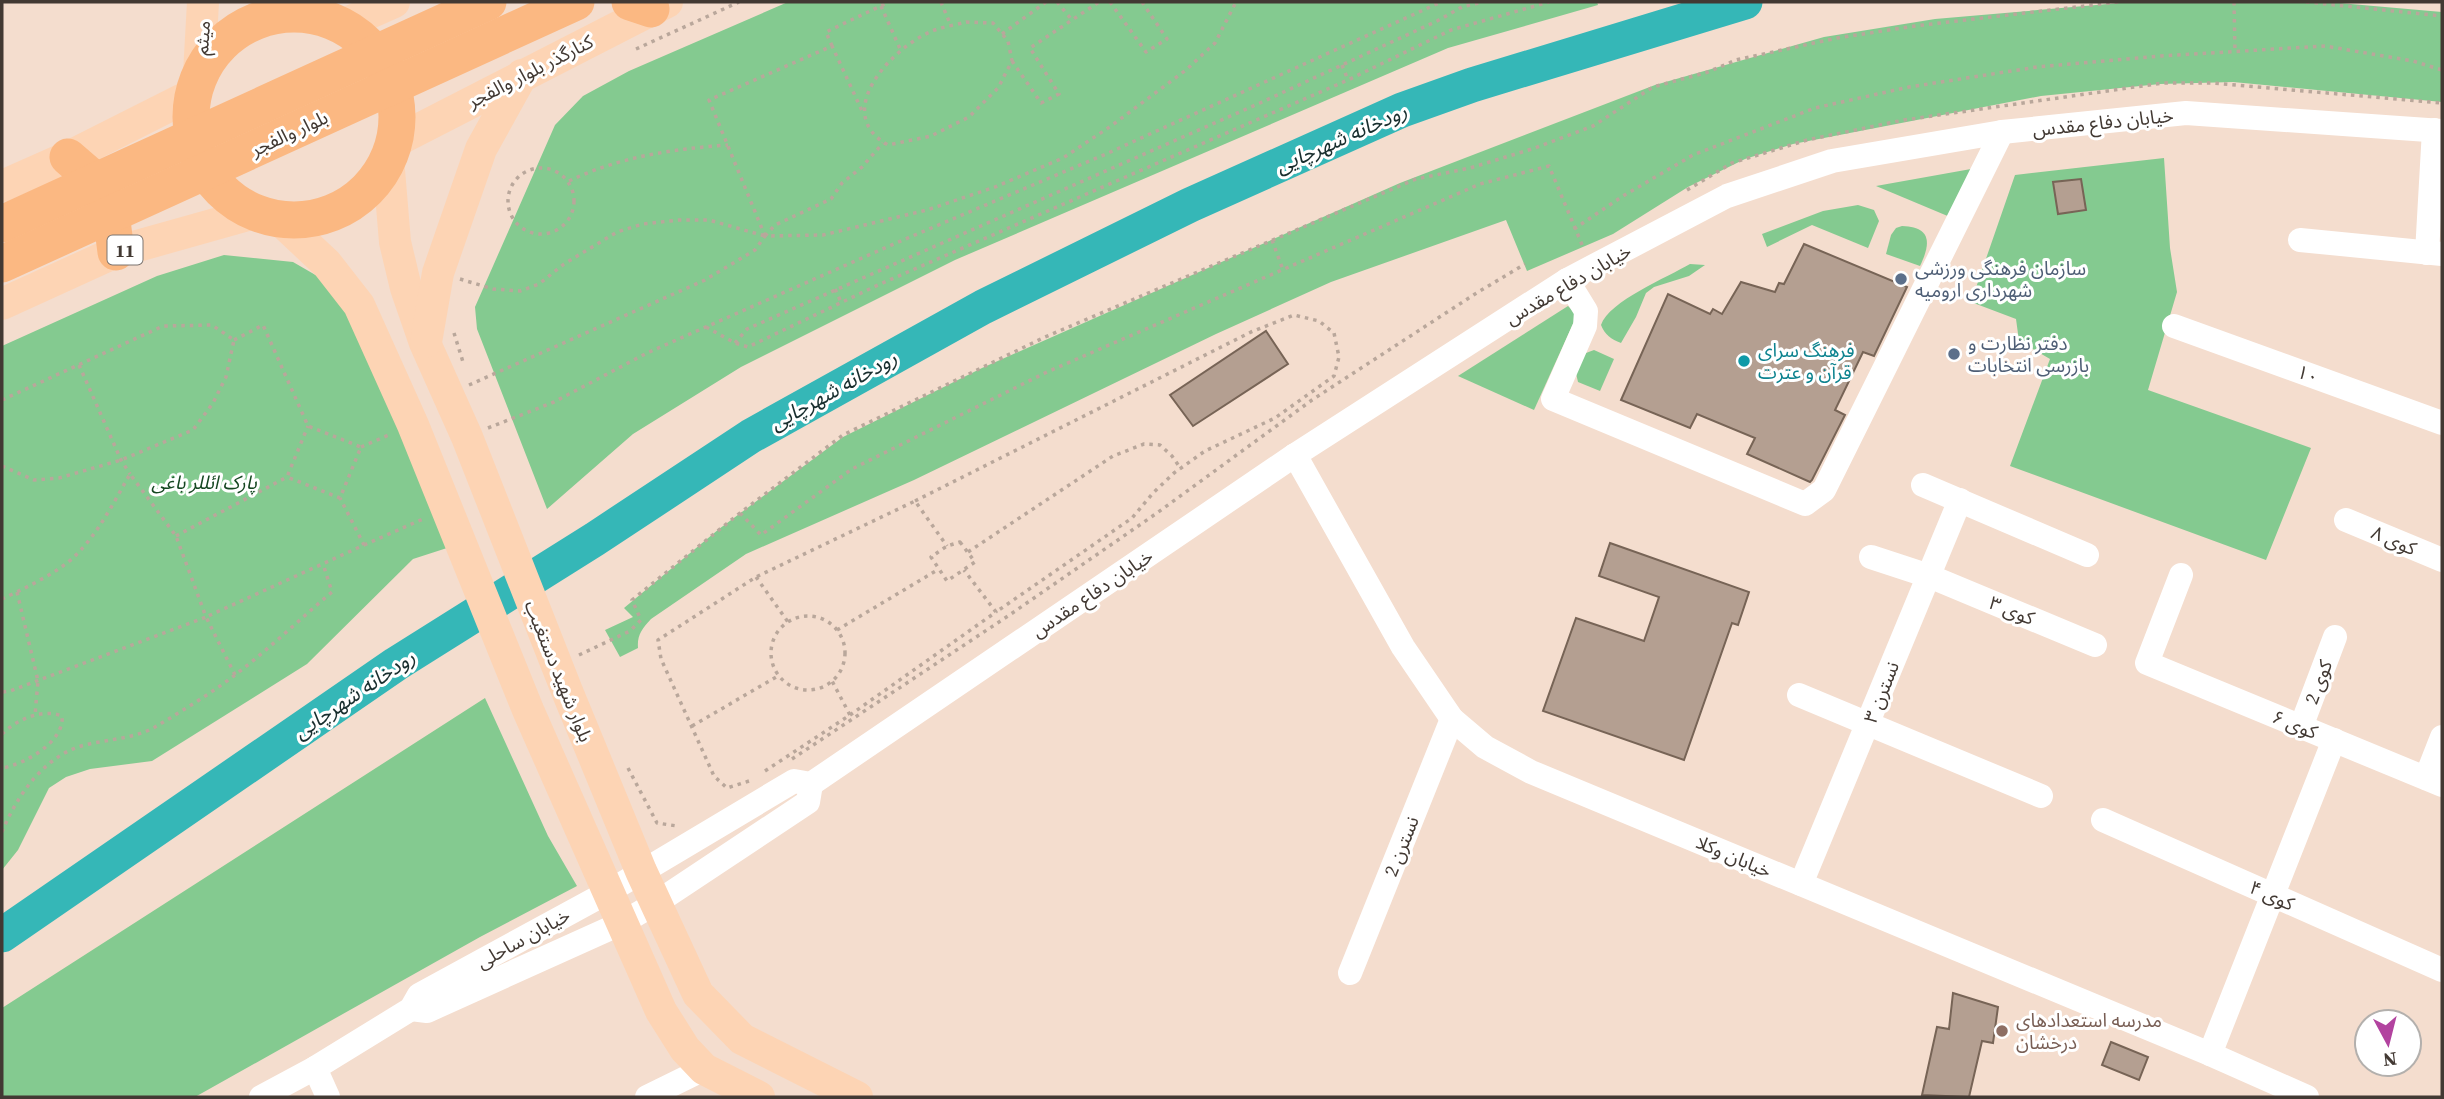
<svg xmlns="http://www.w3.org/2000/svg" width="2444" height="1099" font-family="'Source Serif 4','Noto Sans Arabic',serif">
<style>
.green{fill:#84ca90}
.lines{fill:none;stroke-linecap:round;stroke-linejoin:round}
.river{stroke:#35b7b7;stroke-width:35}
.building{fill:#b49f91;stroke:#776456;stroke-width:2}
.path{stroke:#b9a79b;stroke-width:3.5;stroke-dasharray:3.5 5;stroke-linecap:butt}
.minor{stroke:#fff;stroke-width:24}
.major{stroke:#fdd4b4;stroke-width:32}
.highway{stroke:#fbb882;stroke-width:37}
.service-dot{fill:#5c6f8a;stroke:#fff;stroke-width:2.5}
.culture-dot{fill:#0f9aa8;stroke:#fff;stroke-width:2.5}
.education-dot{fill:#8d6e63;stroke:#fff;stroke-width:2.5}
.labels{text-anchor:middle;dominant-baseline:central;stroke-width:6;stroke-linejoin:round;paint-order:stroke}
.shield{fill:#fff;stroke:#7b7470;stroke-width:2}
.shield-label{font-size:18px;font-weight:bold;fill:#423933}
.street-label{font-size:19px;fill:#423933;stroke:#fff}
.service-label{font-size:19px;fill:#4e5e75;stroke:#fff;text-anchor:start}
.culture-label{font-size:19px;fill:#0d838f;stroke:#fff;text-anchor:start}
.park-label{font-size:19px;font-style:italic;fill:#154721;stroke:#fff}
.education-label{font-size:19px;fill:#785e54;stroke:#fff;text-anchor:start}
.water-label{font-size:21px;font-style:italic;fill:#182e2e;stroke:#fff}
</style>
<rect width="100%" height="100%" fill="#f4ddce"/>
<g class="green">
<path d="M788,2H1597L1598,5L1448,48L955,260L741,367L633,434L547,509L477,329L475,307L555,125L583,96L629,71Z"/>
<path d="M2131,2H2328L2442,12V102L2233,82L2160,84L2041,96L1793,144L1745,159L1688,187L1613,234L1527,271L1506,220L1331,282L1216,334L914,480L746,554L651,619C642,629 637,635 638,648L620,657L605,630L633,617L624,608L719,529L843,437L982,368L1400,183L1655,85L1824,37L1935,19Z"/>
<path d="M2164,158L2170,248L2177,292L2148,390L2311,448L2266,560L2010,466L2050,359L2019,341L2016,319L1971,302L2015,175Z"/>
<path d="M1971,169L1950,217L1876,186Z"/>
<path d="M1858,205L1874,210L1879,221L1868,248L1812,225L1767,247L1762,234L1823,211Z"/>
<path d="M1902,226C1933,227 1930,245 1920,266L1886,254L1891,235L1896,228Z"/>
<path d="M224,255L293,262L338,288L368,343L447,548L413,559L307,664L152,761L90,769L66,777L49,788L18,850L2,870V346L157,276Z"/>
<path d="M1690,264L1705,265L1689,276L1654,287L1646,293L1636,317L1621,343C1611,339 1605,335 1601,325C1609,301 1668,277 1690,264Z"/>
<path d="M1568,306L1577,315L1534,410L1458,376Z"/>
<path d="M1594,350L1614,359L1600,391L1578,382L1575,369L1586,353Z"/>
<path d="M485,698L548,836L577,886L480,937L195,1097H2V1008Z"/>
</g>
<g class="lines">
<path class="river" d="M2,935L396,664L595,539L751,436L983,307L1190,205L1402,110L1472,85L1745,2"/>
</g>
<g class="building">
<path d="M2081,179L2086,210L2058,214L2053,182Z"/>
<path d="M1804,244L1907,287L1874,356L1863,352L1835,410L1845,415L1812,480L1810,482L1747,454L1755,438L1697,414L1690,428L1621,400L1668,294L1710,314L1713,309L1722,314L1741,282L1775,292L1779,283L1784,284Z"/>
<path d="M1266,331L1288,364L1193,426L1170,395Z"/>
<path d="M1610,543L1749,592L1738,625L1732,623L1684,760L1543,711L1576,618L1644,641L1659,597L1599,576Z"/>
<path d="M1953,993L1998,1007L1993,1043L1982,1041L1969,1097L1922,1095L1937,1027L1949,1029Z"/>
<path d="M2111,1042L2148,1057L2139,1080L2102,1065Z"/>
</g>
<g class="lines">
<g class="path">
<path d="M941,2L951,26"/>
<path d="M1057,2L1072,20"/>
<path d="M1110,2L1146,52L1167,39L1142,2"/>
<path d="M2234,2L2235,53"/>
<path d="M2306,2L2442,16"/>
<path d="M881,6L901,51"/>
<path d="M966,22L993,23L1008,41L1012,61L998,88L969,117L931,136L888,145C831,113 891,49 930,32C941,27 955,25 966,22Z"/>
<path d="M1002,34L1046,2"/>
<path d="M832,46L826,32L889,2"/>
<path d="M636,49L739,2"/>
<path d="M1012,61L1041,103L1059,94L1030,48L1099,2"/>
<path d="M1342,65L1348,80"/>
<circle cx="541" cy="201" r="33"/>
<path d="M569,181C619,157 672,149 728,145"/>
<path d="M1687,190L1732,163L1807,140L1904,120L2163,83H2212L2442,103"/>
<path d="M1574,229L1623,196L1693,155L1815,108L1909,87L2037,67L2161,56L2325,46L2413,61L2442,70"/>
<path d="M765,236L709,100L832,46L863,113"/>
<path d="M765,236L775,225L831,199L842,183L862,167L883,143"/>
<path d="M1272,240L1283,270"/>
<path d="M460,279L493,289L520,291L539,284L564,264L617,232L643,224L679,220H709L765,236"/>
<path d="M835,289L841,302"/>
<path d="M706,327L735,343L748,347L878,285L1348,80L1451,30L1549,2"/>
<path d="M454,333L463,362"/>
<path d="M234,340L263,325L308,426L361,447L340,498L287,477L308,426"/>
<path d="M735,343L747,329L1260,103L1437,21L1462,7L1483,2"/>
<path d="M79,365L121,460L130,474"/>
<path d="M469,385L705,280L755,250L765,236L823,235L927,210L995,187L1063,158L1111,126L1186,70L1215,43L1236,2"/>
<path d="M2,400L163,326L212,325L234,340L226,377L213,403L193,430L121,460L59,478L34,480L2,466"/>
<path d="M488,428L554,402L647,353L896,243L1106,154L1441,2"/>
<path d="M361,447L391,434"/>
<path d="M915,501L1251,332L1294,315L1319,321L1334,333L1339,357L1334,376L1275,418L1205,451L1174,473L1153,493L1132,518L996,612"/>
<path d="M740,513L761,535L852,469L1047,372L1480,184L1549,166L1583,247"/>
<path d="M176,536L287,477"/>
<path d="M960,542L975,562L947,581L931,557L947,546Z"/>
<path d="M364,545L423,519"/>
<path d="M968,552L1113,456L1144,444L1160,445L1172,456L1181,469"/>
<path d="M756,577L788,622"/>
<path d="M17,592L38,681L35,715"/>
<path d="M2,599C25,588 58,573 76,555C99,532 114,502 130,474L176,536L206,617L10,691L2,692"/>
<circle cx="808" cy="653" r="37"/>
<path d="M837,630L939,569"/>
<path d="M579,655L630,631L641,620L632,600L740,513L843,435L1045,337L1416,179L1470,168L1535,148L1593,126L1653,87L1708,72L1736,60L1837,38L1915,26L2118,2"/>
<path d="M235,675L206,617L364,545L340,498"/>
<path d="M850,715L996,612L964,570"/>
<path d="M692,726L778,676"/>
<path d="M2,734C16,720 42,708 62,716C65,742 23,765 2,768"/>
<path d="M792,759L1008,616L1157,513L1312,400L1475,294L1525,264"/>
<path d="M628,768L657,823L677,826"/>
<path d="M765,771L850,715L832,681"/>
<path d="M749,781L727,788L714,776L661,659L658,640L756,577L915,501L947,546"/>
<path d="M2,832C16,798 41,760 78,747C103,739 132,740 155,727C182,711 210,694 235,675C269,649 300,619 332,592L323,564"/>
</g>
<g class="minor">
<path d="M2300,240L2442,254"/>
<path d="M2427,253L2434,130"/>
<path d="M1567,280L1586,311L1585,326L1553,399L1805,504L1824,490L2002,132"/>
<path d="M2174,326L2442,423"/>
<path d="M1295,455L1403,647L1452,719L1485,747L1531,772L2210,1054L2307,1097"/>
<path d="M1923,485L2087,555"/>
<path d="M2346,520L2442,560"/>
<path d="M1871,557L1929,576L2095,645"/>
<path d="M2181,575L2147,663L2442,785"/>
<path d="M1799,695L2041,796"/>
<path d="M2301,727L2335,637"/>
<path d="M2426,778L2442,737"/>
<path d="M2103,820L2442,970"/>
<path d="M1801,884L1960,500"/>
<path d="M1350,973L1452,719"/>
<path d="M411,1009L427,1011L622,923L656,903L808,802L811,784"/>
<path d="M2210,1054L2334,740"/>
<path d="M315,1068L328,1097"/>
<path d="M261,1097L315,1068L411,1009L419,995L608,892L794,781L811,784L1295,455L1567,280L1727,196L1832,161L2002,132L2186,113L2442,131"/>
<path d="M647,1097L704,1069"/>
</g>
<g class="major">
<path d="M301,2L310,15"/>
<path d="M342,25L394,2"/>
<path d="M199,74L203,2"/>
<path d="M394,142L667,2"/>
<path d="M388,158L395,242L406,288L425,343L467,437L567,691L641,871L698,994L742,1039L857,1097"/>
<path d="M2,186L68,157L193,94"/>
<path d="M278,218L327,264L359,305L413,425L528,710L661,1011L685,1049L704,1069L759,1097"/>
<path d="M2,304L116,252L255,213"/>
<path d="M426,342L438,273L481,149L522,75"/>
</g>
<g class="highway">
<path d="M630,2L651,9"/>
<circle cx="294" cy="117" r="103"/>
<path d="M68,157L97,182L111,213L116,252"/>
<path d="M2,224L488,2"/>
<path d="M2,264L576,2"/>
</g>
</g>
<g class="service-dot">
<circle cx="1901" cy="279" r="7"/>
<circle cx="1954" cy="354" r="7"/>
</g>
<circle class="culture-dot" cx="1744" cy="361" r="7"/>
<circle class="education-dot" cx="2002" cy="1031" r="7"/>
<g class="labels">
<rect class="shield" x="107.5" y="235.5" width="35" height="29" rx="5"/>
<g class="shield-label">
<text x="125" y="250">11</text>
</g>
<g class="street-label">
<text transform="translate(202 38) rotate(-86)">میثم</text>
<text transform="translate(530 71) rotate(-27)">کنارگذر بلوار والفجر</text>
<text transform="translate(2103 122) rotate(-6)">خیابان دفاع مقدس</text>
<text transform="translate(289 133) rotate(-25)">بلوار والفجر</text>
<text transform="translate(1568 284) rotate(-30)">خیابان دفاع مقدس</text>
<text transform="translate(2308 374) rotate(20)">۱۰</text>
<text transform="translate(2394 540) rotate(23)">کوی ۸</text>
<text transform="translate(1092 593) rotate(-34)">خیابان دفاع مقدس</text>
<text transform="translate(2012 610) rotate(22)">کوی ۳</text>
<text transform="translate(559 671) rotate(68)">بلوار شهید دستغیب</text>
<text transform="translate(2318 682) rotate(-69)">کوی 2</text>
<text transform="translate(1881 692) rotate(-68)">نسترن ۳</text>
<text transform="translate(2295 724) rotate(22)">کوی ۶</text>
<text transform="translate(1401 846) rotate(-68)">نسترن 2</text>
<text transform="translate(1734 856) rotate(23)">خیابان وکلا</text>
<text transform="translate(2272 895) rotate(24)">کوی ۴</text>
<text transform="translate(523 938) rotate(-29)">خیابان ساحلی</text>
</g>
<g class="service-label">
<text x="1915" y="268">سازمان فرهنگی ورزشی<tspan x="1915" dy="22">شهرداری ارومیه</tspan></text>
<text x="1968" y="343">دفتر نظارت و<tspan x="1968" dy="22">بازرسی انتخابات</tspan></text>
</g>
<g class="culture-label">
<text x="1758" y="350">فرهنگ سرای<tspan x="1758" dy="22">قرآن و عترت</tspan></text>
</g>
<g class="park-label">
<text x="204" y="482">پارک ائللر باغی</text>
</g>
<g class="education-label">
<text x="2016" y="1020">مدرسه استعدادهای<tspan x="2016" dy="22">درخشان</tspan></text>
</g>
<g class="water-label">
<text transform="translate(1341 138) rotate(-24)">رودخانه شهرچایی</text>
<text transform="translate(833 390) rotate(-29)">رودخانه شهرچایی</text>
<text transform="translate(354 694) rotate(-34)">رودخانه شهرچایی</text>
</g>
</g>
<rect width="2444" height="1099" fill="none" stroke="#423933" stroke-width="7"/>
<g transform="translate(2388 1043) rotate(173)"><circle r="33" fill="#ffffff" stroke="#b3b0ad" stroke-width="2"/>
<path d="M0-5L12 26L0 18L-12 26Z" fill="#b2439f"/>
<text y="-10" font-size="19" font-weight="bold" text-anchor="middle" fill="#423933">N</text>
</g>
</svg>
